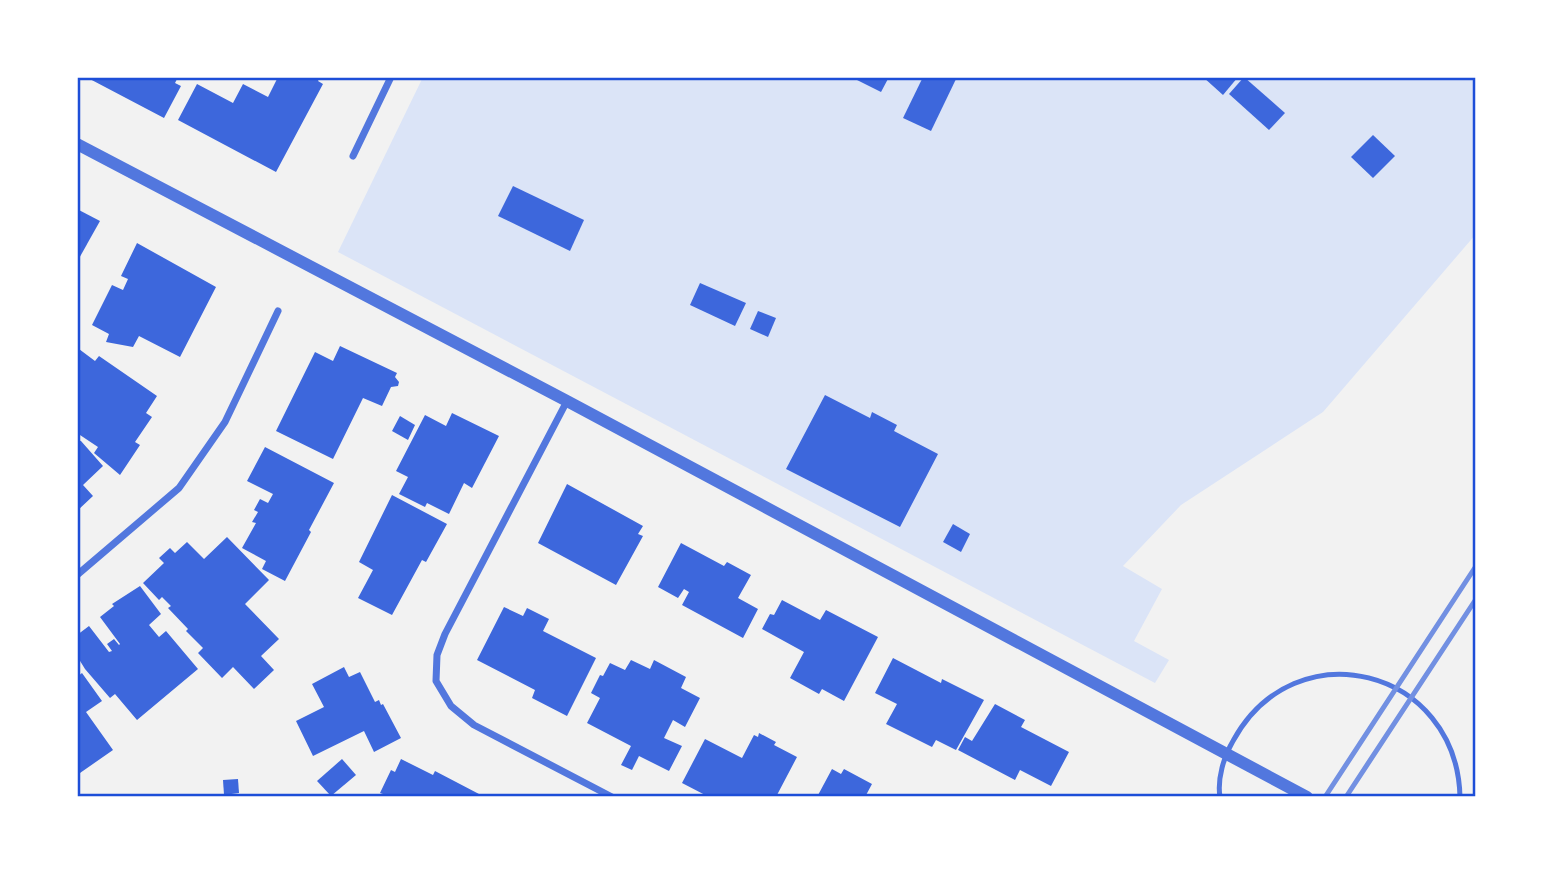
<svg xmlns="http://www.w3.org/2000/svg" width="1553" height="874" font-family="Montserrat,sans-serif">
<style>
.green{fill:#dbe4f7}
.building{fill:#3d67dc}
.lines{fill:none;stroke-linecap:round;stroke-linejoin:round}
.service{stroke:#5277de;stroke-width:5}
.minor{stroke:#5277de;stroke-width:7}
.tertiary{stroke:#5277de;stroke-width:12}
.rail{stroke:#7290e2;stroke-width:5}
.neatline{fill:none;stroke:#1d4ed8;stroke-width:2.5}
</style>
<rect width="100%" height="100%" fill="#f2f2f2"/>
<path class="green" d="M423,77H1476V234L1323,412L1181,505L1123,566L1162,589L1134,641L1169,660L1155,683L338,252Z"/>
<g class="building">
<path d="M86,77H178L175,83L181,86L164,118Z"/>
<path d="M278,77H320L318,81L323,84L276,172L178,120L197,84L233,103L243,84L268,97Z"/>
<path d="M856,77H889L881,92L855,79Z"/>
<path d="M923,77H957L931,131L903,118Z"/>
<path d="M1203,77H1238L1223,95Z"/>
<path d="M1244,77L1285,113L1269,130L1229,94Z"/>
<path d="M1373,135L1395,156L1373,178L1351,157Z"/>
<path d="M513,186L584,220L570,251L498,216Z"/>
<path d="M77,209L100,221L77,262Z"/>
<path d="M137,243L216,287L180,357L139,336L133,347L106,342L109,334L92,325L112,285L123,290L128,279L121,276Z"/>
<path d="M700,283L746,303L735,326L690,305Z"/>
<path d="M758,311L776,318L768,337L750,329Z"/>
<path d="M340,346L397,373L395,377L399,382L398,386L391,387L382,406L363,398L333,459L276,431L315,352L333,361Z"/>
<path d="M79,349L95,361L99,356L157,396L146,413L152,417L135,442L140,445L120,475L94,453L98,447L77,433L79,408L77,406V352Z"/>
<path d="M825,395L870,418L872,412L897,425L894,431L938,454L900,527L786,469Z"/>
<path d="M452,413L499,436L472,488L464,483L449,514L427,503L425,507L399,494L408,477L396,471L425,415L446,426Z"/>
<path d="M400,416L415,425L408,440L392,431Z"/>
<path d="M77,440L81,441L103,466L83,485L93,496L77,511Z"/>
<path d="M265,447L334,483L309,530L311,532L285,581L262,569L266,561L242,548L256,523L252,522L258,512L254,510L260,499L268,503L273,494L247,481Z"/>
<path d="M567,484L643,526L638,534L643,536L616,585L538,543Z"/>
<path d="M392,495L447,524L426,562L422,560L392,615L358,598L373,570L359,562Z"/>
<path d="M953,524L970,534L961,552L943,542Z"/>
<path d="M227,537L269,580L245,604L279,639L261,656L274,670L254,689L233,667L222,678L198,653L203,648L186,631L188,629L168,608L171,606L162,597L159,600L143,583L164,563L159,558L170,548L175,553L187,542L204,559Z"/>
<path d="M681,543L724,566L727,562L751,575L738,598L758,609L743,638L682,605L689,592L684,589L678,598L658,587Z"/>
<path d="M140,586L161,614L149,625L159,637L166,631L198,669L137,720L115,694L110,698L85,669L77,656V635L89,626L109,652L112,651L107,644L114,639L119,645L120,644L100,617L114,606L112,604Z"/>
<path d="M782,600L820,620L826,610L878,637L844,701L822,689L819,694L790,678L804,652L762,629L770,614L774,615Z"/>
<path d="M504,607L523,616L527,608L549,619L543,631L596,658L567,716L532,698L535,690L477,660Z"/>
<path d="M893,658L941,683L942,679L984,700L956,750L936,740L932,747L886,724L897,704L875,693Z"/>
<path d="M631,660L650,669L654,660L686,677L681,688L700,698L685,727L673,720L664,738L682,746L669,771L639,756L632,770L621,765L631,746L587,723L600,698L591,693L600,675L603,676L610,663L625,670Z"/>
<path d="M344,667L349,677L360,672L375,702L379,700L381,705L383,704L401,738L374,752L364,731L313,756L296,721L324,707L312,684Z"/>
<path d="M82,673L102,701L86,712L113,750L80,773L77,769V677Z"/>
<path d="M995,704L1025,720L1021,727L1069,752L1051,786L1020,770L1015,780L958,750L965,737L972,741Z"/>
<path d="M759,733L776,742L774,745L797,757L777,795L782,797H709L682,783L705,739L742,758L754,735L758,737Z"/>
<path d="M342,759L356,775L331,796L317,781Z"/>
<path d="M401,759L433,775L435,771L479,794L478,797H382L383,794L380,793L391,770L395,772Z"/>
<path d="M832,769L841,774L844,769L872,784L865,797H817Z"/>
<path d="M238,779L239,793L224,795L223,780Z"/>
</g>
<g class="lines">
<path class="service" d="M1220,797C1217,779 1224,756 1233,741C1295,627 1457,668 1460,797"/>
<g class="minor">
<path d="M353,156L391,77"/>
<path d="M567,401L445,634L437,655L436,681L451,706L474,725L612,797"/>
<path d="M77,575L179,488L225,422L278,311"/>
</g>
<path class="tertiary" d="M77,144L567,401L1307,797"/>
<g class="rail">
<path d="M1325,797L1476,566"/>
<path d="M1346,797L1476,599"/>
</g>
</g>
<rect width="1553" height="874" fill="none" stroke="#ffffff" stroke-width="158"/>
<rect x="79" y="79" width="1395" height="716" class="neatline"/>
</svg>
